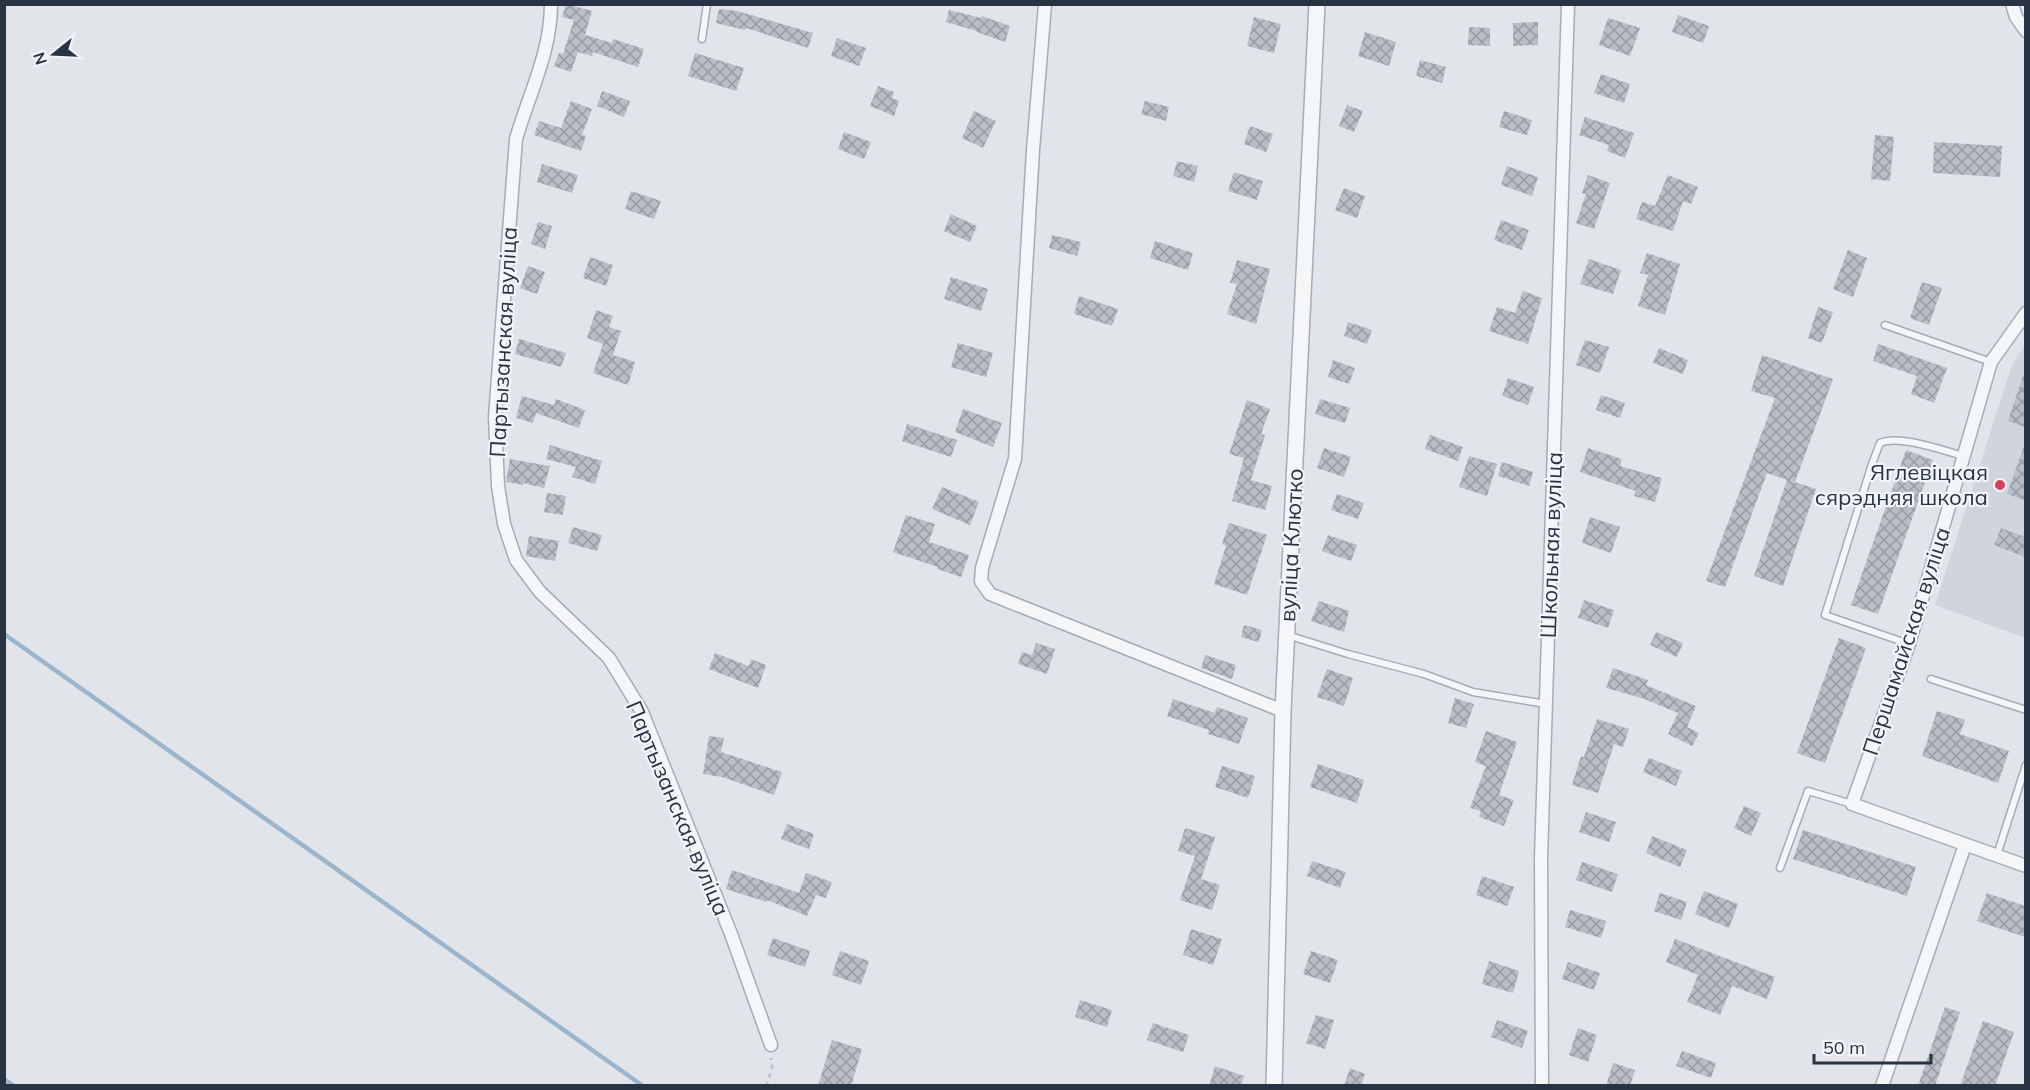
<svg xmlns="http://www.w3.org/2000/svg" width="2030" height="1090" font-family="Mulish,sans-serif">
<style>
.built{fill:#cfd4dd}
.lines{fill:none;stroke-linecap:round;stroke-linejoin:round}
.stream{stroke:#9ab5cc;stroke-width:4.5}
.building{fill:url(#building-cross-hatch)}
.service-casing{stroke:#a6acb5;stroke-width:9}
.minor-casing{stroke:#a6acb5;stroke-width:15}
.tertiary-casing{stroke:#a6acb5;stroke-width:18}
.path{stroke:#bfc3c9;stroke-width:3;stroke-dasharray:4.5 4.5;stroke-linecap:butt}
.service{stroke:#f4f6f8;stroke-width:6}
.minor{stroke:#f4f6f8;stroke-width:12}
.tertiary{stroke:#f4f6f8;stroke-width:15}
.poi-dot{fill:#d5415d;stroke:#f1f4f8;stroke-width:2}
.labels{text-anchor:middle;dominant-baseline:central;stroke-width:4.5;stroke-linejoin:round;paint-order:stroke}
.street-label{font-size:22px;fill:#283343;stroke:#f1f4f8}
.poi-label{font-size:22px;fill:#283343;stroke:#f1f4f8;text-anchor:end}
</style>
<defs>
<pattern id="building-cross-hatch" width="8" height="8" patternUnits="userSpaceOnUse" patternTransform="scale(1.5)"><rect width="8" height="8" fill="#b8bec8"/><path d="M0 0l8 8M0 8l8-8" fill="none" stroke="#969ba4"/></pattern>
</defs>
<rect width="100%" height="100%" fill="#e1e5ea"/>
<path class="built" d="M2025,345V638L1935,605L2012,365Z"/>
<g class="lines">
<g class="stream">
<path d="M4,634L643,1086"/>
<path d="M4,1079L14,1086"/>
</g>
</g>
<g class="building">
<path d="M566,4L592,11L585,35L612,43L613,39L644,49L638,67L593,52L592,56L578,52L571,72L554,66L559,53L563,54L574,20L562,17Z"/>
<path d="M719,9L737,11L813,33L808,48L746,28L745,30L716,23Z"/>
<path d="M949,10L981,18L982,16L1010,26L1005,42L977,32V31L946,22Z"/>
<path d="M1678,15L1709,26L1703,43L1672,32Z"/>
<path d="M1254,17L1281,24L1274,53L1247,46Z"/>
<path d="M1608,18L1640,28L1630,56L1599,45Z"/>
<path d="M1538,22V45L1513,46V23Z"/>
<path d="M1469,27L1490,28V46L1468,45Z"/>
<path d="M1365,32L1396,42L1389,66L1358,56Z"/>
<path d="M837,38L866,48L859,66L831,56Z"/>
<path d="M695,53L744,68L736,91L688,76Z"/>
<path d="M1420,60L1446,67L1442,83L1416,76Z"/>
<path d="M1601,74L1630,84L1624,103L1594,93Z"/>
<path d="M878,86L894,92L892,98L899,101L894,116L870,106Z"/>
<path d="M602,91L630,101L624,117L597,106Z"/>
<path d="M571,101L592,109L582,135L586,136L581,151L534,135L539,121L561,128Z"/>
<path d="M1145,101L1169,107L1166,121L1141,114Z"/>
<path d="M1347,105L1363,111L1354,132L1339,126Z"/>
<path d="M974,111L996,121L983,148L962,138Z"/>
<path d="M1504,111L1532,120L1527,135L1499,127Z"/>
<path d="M1585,117L1634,133L1625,158L1607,151L1609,145L1579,135Z"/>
<path d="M1250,126L1273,134L1266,152L1244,144Z"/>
<path d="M844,132L871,142L864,159L838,149Z"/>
<path d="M1875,135L1894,137L1890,181L1871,179Z"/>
<path d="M1934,142L2002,146L2000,177L1933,173Z"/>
<path d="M1177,161L1198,166L1194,182L1173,176Z"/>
<path d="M542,164L578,175L572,193L537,182Z"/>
<path d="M1507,166L1538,177L1532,196L1501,185Z"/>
<path d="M1234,172L1263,181L1257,200L1228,191Z"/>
<path d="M1588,175L1610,183L1594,229L1576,223L1586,194L1582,193Z"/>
<path d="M1668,175L1698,187L1691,204L1683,201L1673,231L1636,219L1642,202L1655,206Z"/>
<path d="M1344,188L1365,196L1357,218L1335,210Z"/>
<path d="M631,191L661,201L654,219L625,209Z"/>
<path d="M951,214L977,226L970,242L944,231Z"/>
<path d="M1501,220L1529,230L1522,250L1494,240Z"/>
<path d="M538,222L552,226L545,249L531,244Z"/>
<path d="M1052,235L1081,242L1077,256L1049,248Z"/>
<path d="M1155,241L1193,253L1188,270L1150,258Z"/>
<path d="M1848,250L1867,258L1853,297L1833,289Z"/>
<path d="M1647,253L1680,264L1665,315L1638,306L1648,275L1640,273Z"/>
<path d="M590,257L613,265L606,286L583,278Z"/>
<path d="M1589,259L1621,270L1613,294L1580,284Z"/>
<path d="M1237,260L1270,269L1256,324L1227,314L1237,284L1230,283Z"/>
<path d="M528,266L545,272L537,294L520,288Z"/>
<path d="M951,277L988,289L981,311L944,299Z"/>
<path d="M1922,282L1942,288L1929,325L1910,318Z"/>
<path d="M1523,291L1542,298L1528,344L1489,331L1497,307L1515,313Z"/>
<path d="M1079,296L1118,309L1112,326L1074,314Z"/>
<path d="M1818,307L1833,312L1822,343L1808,338Z"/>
<path d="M596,310L613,316L609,327L621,331L613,355L635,362L628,385L593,373L603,344L587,338Z"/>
<path d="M1348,322L1372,330L1367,344L1344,336Z"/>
<path d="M519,339L566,353L561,367L515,354Z"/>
<path d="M1585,340L1609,347L1600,373L1576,365Z"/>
<path d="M958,343L993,353L986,377L951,367Z"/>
<path d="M1878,344L1947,368L1934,403L1911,394L1917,376L1873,361Z"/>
<path d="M1659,348L1688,360L1683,374L1653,363Z"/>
<path d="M1762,355L1833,379L1795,482L1816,489L1783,586L1754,576L1787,480L1767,473L1725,587L1706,581L1775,398L1751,391Z"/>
<path d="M1333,360L1355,368L1349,384L1328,377Z"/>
<path d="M2023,376L2025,377V427L2008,421Z"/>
<path d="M1508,378L1534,387L1528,405L1502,396Z"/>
<path d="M1601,395L1625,403L1620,418L1596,410Z"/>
<path d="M522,396L554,405L556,399L585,410L579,428L536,413L533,423L516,418Z"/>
<path d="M1320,399L1350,408L1345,423L1315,414Z"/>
<path d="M1247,400L1270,409L1261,434L1265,435L1251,480L1272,486L1265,510L1232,501L1244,458L1229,454Z"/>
<path d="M963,409L1002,423L993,447L955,432Z"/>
<path d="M907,424L957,440L951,457L902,441Z"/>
<path d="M1430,435L1463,447L1458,461L1425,449Z"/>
<path d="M550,445L602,461L595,484L572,477L576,467L546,459Z"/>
<path d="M2024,446L2025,447V500L2007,494Z"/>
<path d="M1324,448L1351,457L1344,477L1317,468Z"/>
<path d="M1588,448L1622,459L1620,466L1662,478L1655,502L1634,496L1636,491L1580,472Z"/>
<path d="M1906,450L1933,460L1878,614L1851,605Z"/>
<path d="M1469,456L1497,464L1487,496L1459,487Z"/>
<path d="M510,459L550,466L544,488L523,483V485L506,482Z"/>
<path d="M1502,462L1533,472L1529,486L1498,476Z"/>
<path d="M942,487L979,502L970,525L932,509Z"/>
<path d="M547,493L566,496L563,515L544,512Z"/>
<path d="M1337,494L1364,503L1358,519L1331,510Z"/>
<path d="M906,515L935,524L929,542L969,555L961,577L937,569L938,567L893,552Z"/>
<path d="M1590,517L1620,527L1611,553L1582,543Z"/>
<path d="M1229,523L1267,535L1247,595L1214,584L1226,546L1222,544Z"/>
<path d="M573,527L602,535L597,551L568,543Z"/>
<path d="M2001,528L2025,537V557L1994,545Z"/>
<path d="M1328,535L1357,545L1351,561L1322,551Z"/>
<path d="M529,536L559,541L555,561L526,556Z"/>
<path d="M1584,600L1614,610L1608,628L1578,618Z"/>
<path d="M1319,601L1349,611L1344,632L1311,621Z"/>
<path d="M1244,625L1262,630L1259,642L1241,637Z"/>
<path d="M1656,632L1683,643L1677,657L1650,645Z"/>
<path d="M1839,638L1866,648L1825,763L1797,753Z"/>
<path d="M1036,643L1055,649L1047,674L1018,664L1022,652L1032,655Z"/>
<path d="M715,653L749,666L751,659L766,665L758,688L709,669Z"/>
<path d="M1205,655L1236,665L1232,679L1201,668Z"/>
<path d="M1613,668L1648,680L1646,685L1696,706L1687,727L1699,733L1692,746L1668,734L1678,713L1642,698L1606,688Z"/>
<path d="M1327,669L1353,678L1344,706L1317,697Z"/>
<path d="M1455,698L1474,704L1466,728L1448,723Z"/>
<path d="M1173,699L1215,713L1217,707L1248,718L1239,744L1208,734L1209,730L1167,716Z"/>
<path d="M1937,711L1965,720L1960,734L2009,751L1998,783L1922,756Z"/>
<path d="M1597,719L1629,729L1623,747L1614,744L1598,793L1572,785L1581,756L1584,757Z"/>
<path d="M1486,731L1517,742L1499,795L1514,800L1504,826L1479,817L1481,811L1470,808L1486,766L1475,762Z"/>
<path d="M709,736L724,738L721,752L782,772L774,795L722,777L703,774Z"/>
<path d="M1649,758L1682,771L1676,786L1643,772Z"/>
<path d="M1318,764L1364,780L1357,803L1310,787Z"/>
<path d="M1222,766L1255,776L1248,798L1215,787Z"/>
<path d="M1744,806L1761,813L1751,836L1734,828Z"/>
<path d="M1586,812L1616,822L1609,842L1579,832Z"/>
<path d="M787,824L814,834L809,849L781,839Z"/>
<path d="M1185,828L1215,837L1201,879L1220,885L1212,910L1180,900L1195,856L1178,851Z"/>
<path d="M1803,830L1916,867L1907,896L1793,859Z"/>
<path d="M1652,836L1687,850L1680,867L1646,853Z"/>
<path d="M1312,861L1346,872L1340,888L1307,876Z"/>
<path d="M1582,862L1618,874L1612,892L1576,880Z"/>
<path d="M732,870L799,893L806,873L832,882L826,898L816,895L807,916L767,900L766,902L726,889Z"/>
<path d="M1482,876L1514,887L1507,906L1476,895Z"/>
<path d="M1704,891L1738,904L1729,928L1695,914Z"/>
<path d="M1660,893L1687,902L1681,920L1654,911Z"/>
<path d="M1987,893L2025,906V937L1977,921Z"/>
<path d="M1570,910L1606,921L1601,938L1565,927Z"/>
<path d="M1191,929L1222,939L1213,965L1183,955Z"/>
<path d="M773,938L810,951L805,967L767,955Z"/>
<path d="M1675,939L1775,977L1767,999L1732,986L1720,1015L1687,1002L1698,975L1666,962Z"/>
<path d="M840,951L869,961L861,985L832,975Z"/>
<path d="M1311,951L1338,960L1330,983L1303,974Z"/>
<path d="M1489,961L1519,971L1513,993L1482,984Z"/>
<path d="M1568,962L1600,973L1594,990L1562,979Z"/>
<path d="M1080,1000L1112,1010L1107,1027L1075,1017Z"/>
<path d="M1945,1007L1960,1012L1935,1086H1918Z"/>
<path d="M1316,1015L1334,1020L1325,1049L1306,1043Z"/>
<path d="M1497,1020L1528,1031L1522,1048L1491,1037Z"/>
<path d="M1983,1021L2014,1032L1995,1086H1960Z"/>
<path d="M1153,1023L1189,1035L1183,1052L1147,1040Z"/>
<path d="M1578,1028L1597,1035L1588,1062L1569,1055Z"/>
<path d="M832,1040L862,1049L851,1086H818Z"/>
<path d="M1682,1051L1716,1063L1711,1078L1676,1066Z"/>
<path d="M1613,1063L1635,1070L1630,1086H1606Z"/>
<path d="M1215,1066L1244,1076L1241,1086H1209Z"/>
<path d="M1350,1068L1365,1074L1361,1086H1344Z"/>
</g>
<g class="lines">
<g class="service-casing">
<g id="service">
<path d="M702,39L707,4"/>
<path d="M1885,325L1991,362"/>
<path d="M1287,635L1348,654L1424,674L1473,692L1546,704"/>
<path d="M1909,644L1825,615L1872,464L1880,443C1899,434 1944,451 1964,456"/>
<path d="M1931,679L2026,710"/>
<path d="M1997,855L2026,765"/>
<path d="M1780,868L1808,791L1852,804"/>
</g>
</g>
<g class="minor-casing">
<g id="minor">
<path d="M551,4C551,52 529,94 516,139L495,417L498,486L504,524L516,560L540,592L609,658L642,712L731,934L771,1045"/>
<path d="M1045,4L1033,150L1015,459L982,568L981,581L990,594L1283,711"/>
<path d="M2012,4L2016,17L2026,31"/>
<path d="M2026,313L1991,362L1909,644L1852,804L2026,866"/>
<path d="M1542,1086L1541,858L1568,4"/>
<path d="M1882,1086L1965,845"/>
</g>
</g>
<g class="tertiary-casing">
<path id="tertiary" d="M1274,1086L1283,711L1317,4"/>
</g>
<path class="path" d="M766,1086L772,1069L771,1058"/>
<use href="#service" class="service"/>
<use href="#minor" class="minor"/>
<use href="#tertiary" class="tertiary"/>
</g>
<circle class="poi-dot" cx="2000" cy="485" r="6"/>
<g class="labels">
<g class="street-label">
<text transform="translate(503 342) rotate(-87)">Партызанская вуліца</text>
<text transform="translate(1291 545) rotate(-87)">вуліца Клютко</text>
<text transform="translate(1551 545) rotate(-88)">Школьная вуліца</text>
<text transform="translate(1906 641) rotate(-72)">Першамайская вуліца</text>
<text transform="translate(678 808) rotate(67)">Партызанская вуліца</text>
</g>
<g class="poi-label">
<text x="1988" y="472">Яглевіцкая<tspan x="1988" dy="25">сярэдняя школа</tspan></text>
</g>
</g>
<rect width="2030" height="1090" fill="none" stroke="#283343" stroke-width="12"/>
<g transform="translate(54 54) rotate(252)" stroke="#f1f4f8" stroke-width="4.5" paint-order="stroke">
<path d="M0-4.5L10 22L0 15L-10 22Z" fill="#283343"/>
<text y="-9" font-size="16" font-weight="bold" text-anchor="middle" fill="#283343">N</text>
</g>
<path d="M1814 1054v9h117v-9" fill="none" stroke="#283343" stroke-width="3"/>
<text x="1823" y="1054" font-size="18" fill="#283343" stroke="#f1f4f8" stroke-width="4.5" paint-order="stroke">50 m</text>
</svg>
